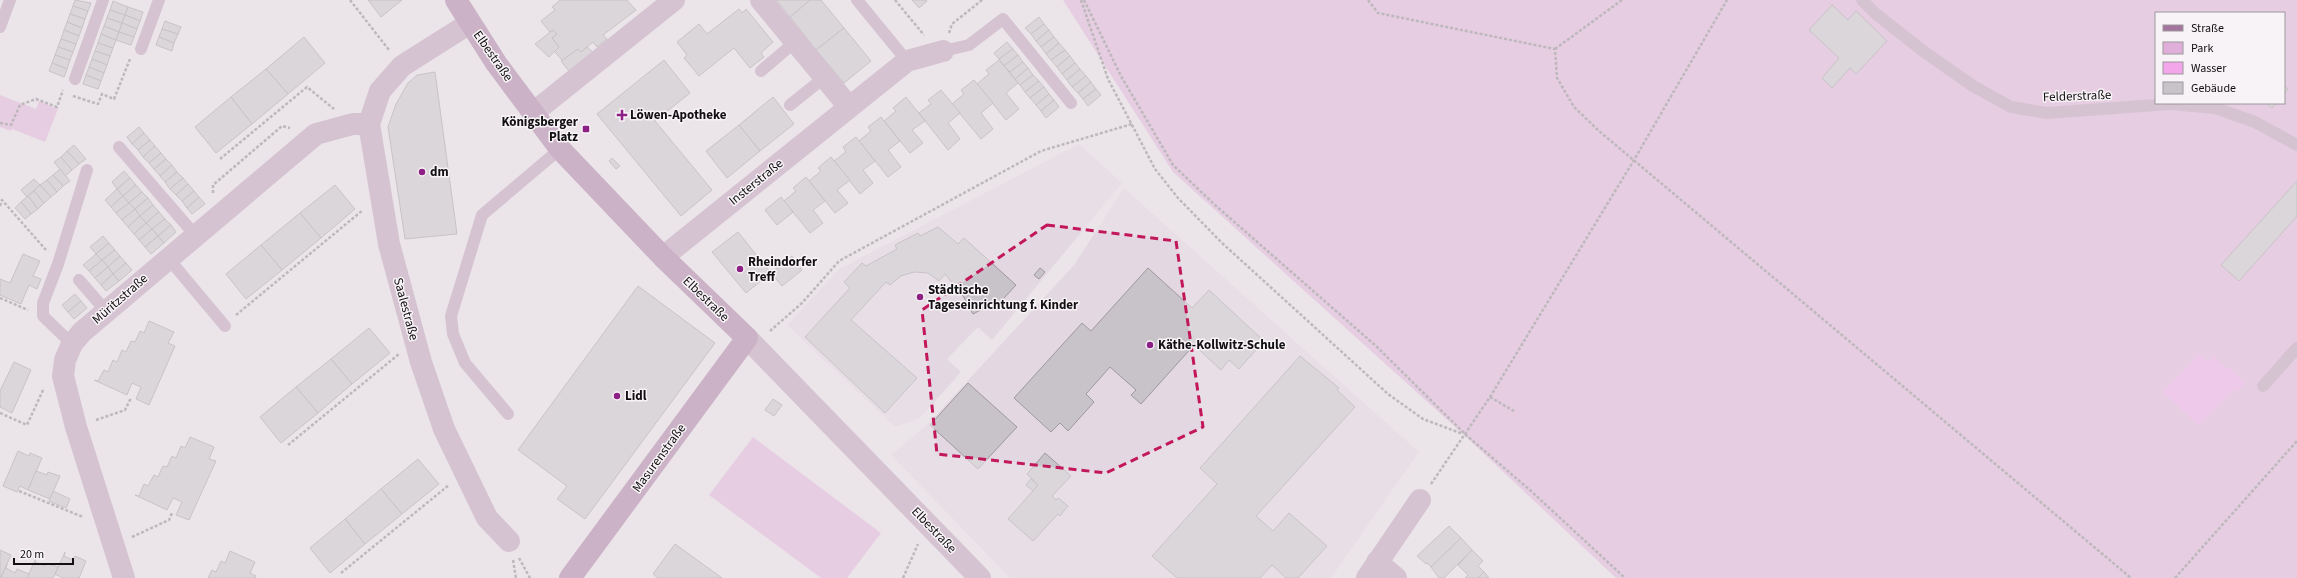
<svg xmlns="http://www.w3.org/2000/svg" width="2297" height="578" font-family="'Source Sans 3',sans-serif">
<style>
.built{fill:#e3d7e1}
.green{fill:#e0afd9;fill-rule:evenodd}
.water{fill:#f3a6e9}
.building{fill:#c8c3c8;stroke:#9e999d}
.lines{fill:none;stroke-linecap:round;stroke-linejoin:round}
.path{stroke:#848083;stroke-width:2.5;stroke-dasharray:3 2;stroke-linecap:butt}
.lane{stroke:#bb9ab6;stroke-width:12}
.street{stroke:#bb9ab6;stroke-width:22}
.secondary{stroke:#a4739e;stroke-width:22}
.marked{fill:none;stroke:#c2185b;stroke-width:3;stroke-dasharray:8 5;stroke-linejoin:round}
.poi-dot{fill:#8c2084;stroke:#f8f3f7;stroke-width:1.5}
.labels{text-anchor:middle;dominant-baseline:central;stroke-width:3;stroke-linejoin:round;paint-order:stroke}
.street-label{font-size:13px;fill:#121012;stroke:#f8f3f7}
.poi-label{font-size:13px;font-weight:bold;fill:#121012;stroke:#f8f3f7;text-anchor:start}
</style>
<rect width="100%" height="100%" fill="#ebe5ea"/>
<g class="built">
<path d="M1079,144L1122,183L992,340L978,327L947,359L961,372L920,418L895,427L787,325L839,269Z"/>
<path d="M1124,188L1419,452L1331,578H1010L891,455L928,424L1074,265Z"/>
</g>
<g class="green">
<path d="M1063,0H2297V578H1616L1463,434L1173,172ZM2156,13H2284V103H2156Z"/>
<path d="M0,95L36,109L39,101L58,109L45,142L12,129L11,131L0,127Z"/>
<path d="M753,437L881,533L847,578H821L709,495Z"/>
</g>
<path class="water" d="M2199,354L2208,362L2213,356L2227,369L2229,367L2245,383L2237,392L2234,389L2198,425L2163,392Z"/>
<g class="building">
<path d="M75,0L91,3L88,11L73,6Z"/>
<path d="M368,0H402L381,17Z"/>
<path d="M560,0H627L636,10L603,35L607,39L597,47L593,42L581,52L578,49L563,61L554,51L559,47L552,38L557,34L553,30L550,32L541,21L555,10L552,7Z"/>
<path d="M776,0H810L790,17Z"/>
<path d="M810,0H821L844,28L816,50L790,17Z"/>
<path d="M912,0H926L927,1L919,8Z"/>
<path d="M113,1L128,7L125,15L110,10Z"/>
<path d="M1832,5L1848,20L1856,11L1887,41L1856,74L1850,68L1832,88L1822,78L1839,58L1809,30Z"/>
<path d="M73,6L88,11L85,19L70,14Z"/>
<path d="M128,7L143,12L140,21L125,15Z"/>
<path d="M739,9L742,13L746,9L773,42L761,53L764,57L750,68L734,48L699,76L684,58L687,55L677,42L699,24L707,34Z"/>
<path d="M110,10L125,15L122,23L107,18Z"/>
<path d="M70,14L85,19L82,28L67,22Z"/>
<path d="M125,15L140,21L137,29L122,23Z"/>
<path d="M1039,17L1044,24L1031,34L1025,28Z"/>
<path d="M107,18L122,23L119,32L104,26Z"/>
<path d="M165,21L181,27L178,34L162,29Z"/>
<path d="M67,22L82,28L79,36L64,30Z"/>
<path d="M122,23L137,29L134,37L119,32Z"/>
<path d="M1044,24L1049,30L1036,41L1031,34Z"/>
<path d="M104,26L119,32L116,40L101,34Z"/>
<path d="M844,28L871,61L844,83L816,50Z"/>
<path d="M162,29L178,34L174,43L159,37Z"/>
<path d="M64,30L79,36L76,44L61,39Z"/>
<path d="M553,30L557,34L552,38L559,47L549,57L535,44Z"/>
<path d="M1049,30L1054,37L1041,47L1036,41Z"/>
<path d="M119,32L134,37L131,45L116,40Z"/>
<path d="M101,34L116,40L113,48L98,43Z"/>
<path d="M159,37L174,43L172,51L156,45Z"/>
<path d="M304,37L325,63L288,94L266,69Z"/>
<path d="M1054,37L1059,43L1046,54L1041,47Z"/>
<path d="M61,39L76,44L73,52L58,47Z"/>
<path d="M1007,42L1013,49L999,59L994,53Z"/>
<path d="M98,43L113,48L110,56L95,51Z"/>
<path d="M1059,43L1065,50L1051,60L1046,54Z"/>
<path d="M58,47L73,52L70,60L55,55Z"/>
<path d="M587,47L596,55L572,75L561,61L578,49L581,52Z"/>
<path d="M1013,49L1018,55L1004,66L999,59Z"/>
<path d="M1065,50L1070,56L1057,67L1051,60Z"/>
<path d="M95,51L110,56L107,65L92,59Z"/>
<path d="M55,55L70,60L67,69L52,63Z"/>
<path d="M1018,55L1023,62L1010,72L1004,66Z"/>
<path d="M1070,56L1075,63L1062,74L1057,67Z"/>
<path d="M92,59L107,65L104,73L89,67Z"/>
<path d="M664,60L690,93L655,121L712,190L681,216L597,114Z"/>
<path d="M999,60L1018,83L1006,93L1019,109L1006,120L977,84L989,74L986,70Z"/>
<path d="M1023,62L1028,68L1015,79L1010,72Z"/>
<path d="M52,63L67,69L64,77L49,71Z"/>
<path d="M1075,63L1080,69L1067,80L1062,74Z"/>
<path d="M89,67L104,73L101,81L86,75Z"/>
<path d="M1028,68L1033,75L1020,85L1015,79Z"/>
<path d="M266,69L288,94L252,124L231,97Z"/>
<path d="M1080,69L1086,76L1072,87L1067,80Z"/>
<path d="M435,72L457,234L405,239L388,127L396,104L408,83L417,75Z"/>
<path d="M86,75L101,81L98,89L83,84Z"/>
<path d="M1033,75L1039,81L1025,92L1020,85Z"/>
<path d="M1086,76L1091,82L1078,93L1072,87Z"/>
<path d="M974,80L993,103L981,113L993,129L981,139L952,104L964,94L961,90Z"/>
<path d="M1039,81L1044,87L1030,98L1025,92Z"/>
<path d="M1091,82L1096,89L1083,99L1078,93Z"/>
<path d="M2284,86L2288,89L2284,94Z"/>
<path d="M1044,87L1049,94L1036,105L1030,98Z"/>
<path d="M1096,89L1101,95L1088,106L1083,99Z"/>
<path d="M941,90L960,113L948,123L960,139L948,150L919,113L931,104L928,100Z"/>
<path d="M1049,94L1054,100L1041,111L1036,105Z"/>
<path d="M231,97L252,124L216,153L195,127Z"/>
<path d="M773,97L794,124L760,151L739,125Z"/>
<path d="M906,97L925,121L912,130L923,143L910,153L884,121L896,111L893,108Z"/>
<path d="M1054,100L1059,107L1046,118L1041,111Z"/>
<path d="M2266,103H2276L2272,108Z"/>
<path d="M881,117L900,141L888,150L901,167L888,177L859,141L871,131L868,127Z"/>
<path d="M739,125L760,151L727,178L706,151Z"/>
<path d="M139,127L144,133L132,144L127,137Z"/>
<path d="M144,133L150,140L138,150L132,144Z"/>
<path d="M856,137L875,161L863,170L873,183L860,194L834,161L846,152L843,147Z"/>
<path d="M150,140L155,146L143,157L138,150Z"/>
<path d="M74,145L86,159L79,164L67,151Z"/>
<path d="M155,146L161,153L149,163L143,157Z"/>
<path d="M67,151L79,164L72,170L61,157Z"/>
<path d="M161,153L166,159L154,169L149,163Z"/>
<path d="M61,157L72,170L65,176L54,162Z"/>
<path d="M831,157L850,180L837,190L848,203L835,213L809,181L821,171L818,168Z"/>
<path d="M612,158L620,166L616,169L609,161Z"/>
<path d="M166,159L172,165L160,176L154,169Z"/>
<path d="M172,165L177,172L165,182L160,176Z"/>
<path d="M60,169L70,181L63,186L53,175Z"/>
<path d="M124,171L130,178L117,189L112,182Z"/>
<path d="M177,172L183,178L170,189L165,182Z"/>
<path d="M53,175L63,186L57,192L47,180Z"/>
<path d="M806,177L825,201L813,210L823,223L810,233L784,201L796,191L793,188Z"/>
<path d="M130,178L136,185L123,196L117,189Z"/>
<path d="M183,178L188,184L176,195L170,189Z"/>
<path d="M34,179L40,185L27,197L21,190Z"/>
<path d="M47,180L57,192L51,197L40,185Z"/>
<path d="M2297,181V216L2239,281L2221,265Z"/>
<path d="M188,184L194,191L182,201L176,195Z"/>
<path d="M40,185L51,197L44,203L34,191Z"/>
<path d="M136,185L142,192L129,203L123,196Z"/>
<path d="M335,185L355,209L321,238L300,213Z"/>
<path d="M117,189L123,196L111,207L105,200Z"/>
<path d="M34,191L44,203L38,209L28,196Z"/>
<path d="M194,191L199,197L187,208L182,201Z"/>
<path d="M142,192L148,198L135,209L129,203Z"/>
<path d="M28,196L38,209L31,214L21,202Z"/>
<path d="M123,196L129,203L116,213L111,207Z"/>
<path d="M199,197L205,204L192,214L187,208Z"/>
<path d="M781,197L793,212L777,225L765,210Z"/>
<path d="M148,198L153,205L140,216L135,209Z"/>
<path d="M21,202L31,214L25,219L15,208Z"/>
<path d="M129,203L135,209L122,220L116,213Z"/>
<path d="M153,205L159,212L146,223L140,216Z"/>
<path d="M135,209L140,216L128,227L122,220Z"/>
<path d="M159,212L165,219L152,229L146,223Z"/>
<path d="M300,213L321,238L282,270L261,245Z"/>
<path d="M140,216L146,223L134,234L128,227Z"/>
<path d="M165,219L171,225L158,236L152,229Z"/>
<path d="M146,223L152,229L139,240L134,234Z"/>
<path d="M171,225L176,232L164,243L158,236Z"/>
<path d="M938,227L958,244L964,238L1016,285L994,309L990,305L973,314L963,296L945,274L939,281L928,273L914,272L901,276L890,285L886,282L851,320L917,378L885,413L805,337L850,288L844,282L862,263L866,266L897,249L895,245L918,233L920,236Z"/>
<path d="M152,229L158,236L145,247L139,240Z"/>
<path d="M738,232L771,273L746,293L712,252Z"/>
<path d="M103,236L109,243L96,254L90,247Z"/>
<path d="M158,236L164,243L151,254L145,247Z"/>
<path d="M109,243L115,250L102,260L96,254Z"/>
<path d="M261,245L282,270L246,299L226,274Z"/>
<path d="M115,250L120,256L108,267L102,260Z"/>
<path d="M23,254L40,261L33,276L41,279L37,289L29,285L21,304L0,295V279L10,283Z"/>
<path d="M96,254L102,260L89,271L83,265Z"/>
<path d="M120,256L126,263L113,274L108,267Z"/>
<path d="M792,256L802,270L782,286L771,273Z"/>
<path d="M102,260L108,267L95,278L89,271Z"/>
<path d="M126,263L132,270L119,281L113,274Z"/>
<path d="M108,267L113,274L101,285L95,278Z"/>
<path d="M1040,268L1045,272L1039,279L1034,275Z"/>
<path d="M1148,268L1192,308L1209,290L1264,341L1239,369L1229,360L1221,370L1194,345L1141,404L1131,395L1136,390L1110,367L1086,394L1094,402L1068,431L1060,423L1051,432L1014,398L1082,323L1091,331Z"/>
<path d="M113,274L119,281L106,291L101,285Z"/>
<path d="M638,286L715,343L585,519L557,499L567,486L518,450Z"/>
<path d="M75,294L81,301L68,312L62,305Z"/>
<path d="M81,301L87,308L74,319L68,312Z"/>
<path d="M149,321L174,332L168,343L175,346L149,405L136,399L141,387L132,383L127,395L94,380L98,381L104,370L108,372L113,360L117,362L122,350L126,352L131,341L135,342L140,331L144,333Z"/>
<path d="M369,328L390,353L352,384L331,359Z"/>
<path d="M1300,356L1339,388L1337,390L1355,407L1256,516L1273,531L1289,513L1327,546L1298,578H1286L1272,565L1260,578H1177L1152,556L1217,484L1200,468Z"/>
<path d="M331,359L352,384L318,413L296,387Z"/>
<path d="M14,362L31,370L12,413L0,407V391Z"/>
<path d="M968,383L1017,427L978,469L930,425Z"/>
<path d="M296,387L318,413L281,443L260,417Z"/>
<path d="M773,399L782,405L774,416L765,410Z"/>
<path d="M190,437L214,447L209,459L216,461L189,520L176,515L182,502L173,498L167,510L135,495L139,496L144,484L148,486L154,475L158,477L163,466L167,467L172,456L176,458L181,446L185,448Z"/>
<path d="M18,451L29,456L30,453L42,458L28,490L20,486L17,492L3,486Z"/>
<path d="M1045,453L1071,476L1052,496L1056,500L1058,498L1068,506L1060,516L1058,514L1033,541L1008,519L1038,485L1027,474Z"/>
<path d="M418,459L439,484L402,514L381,489Z"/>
<path d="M36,471L47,475L48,472L60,476L50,499L28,490Z"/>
<path d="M1031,479L1038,485L1033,491L1026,485Z"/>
<path d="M381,489L402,514L365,544L345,519Z"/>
<path d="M53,491L70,499L66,508L49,501Z"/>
<path d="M345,519L365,544L330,573L310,548Z"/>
<path d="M1449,526L1461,538L1431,567L1427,563L1426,564L1417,556Z"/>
<path d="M1461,538L1472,550L1444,578H1439L1431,567Z"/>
<path d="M675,544L722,578H658L653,574Z"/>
<path d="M0,550L11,555L1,577H0Z"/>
<path d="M1472,550L1483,561L1478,566L1484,572L1478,578H1465L1468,575L1458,565Z"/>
<path d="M230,551L255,562L250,573L256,576L255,578H208L212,570L216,572L221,561L225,563Z"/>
<path d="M65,552L64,556L73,560L75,556L86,561L79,578H63L55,574Z"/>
<path d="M36,558L35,562L45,566L46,563L58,567L53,578H27Z"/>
<path d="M7,564L6,568L15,573L17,569L29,574L27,578H1Z"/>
<path d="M1484,572L1489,578H1478Z"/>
</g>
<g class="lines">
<g class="path">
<path d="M350,0L389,50"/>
<path d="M895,0L924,35"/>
<path d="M1081,0L1108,79L1155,169L1178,198L1221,242L1388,394L1423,419L1463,434"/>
<path d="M1084,0L1121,76L1173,165L1215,205L1376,346L1466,435L1531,491L1625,578"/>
<path d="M1368,0L1378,13L1555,49L1557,78L1574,107L1599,131L2131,578"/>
<path d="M949,33L952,24L982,0"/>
<path d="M1555,49L1622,0"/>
<path d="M73,96L98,104L102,94L114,99L130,59"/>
<path d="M0,123L11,125L20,105L36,99L57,107L63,90"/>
<path d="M220,159L307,87L334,109"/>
<path d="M213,193V185L282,126L290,128"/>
<path d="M0,206L2,200L46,250"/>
<path d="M0,298L28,310"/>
<path d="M236,315L363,210"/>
<path d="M770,331L802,303L839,261L1041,151L1132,124"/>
<path d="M1490,397L1514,411"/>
<path d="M0,413L27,425L44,388"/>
<path d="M96,420L125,410L131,398"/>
<path d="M288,445L399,354"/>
<path d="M1431,484L1490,397L1634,160L1727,0"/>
<path d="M19,491L83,517"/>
<path d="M132,537L169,520L172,513"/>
<path d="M519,558L530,578"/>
<path d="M513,560L516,578"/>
<path d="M341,573L449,485"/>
<path d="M903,578L918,544"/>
<path d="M2175,578L2297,441"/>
</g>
<g class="lane">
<path d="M857,0L907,61"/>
<path d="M1862,0L1876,14L1923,51L1973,86L2011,107L2047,113L2170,104L2215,108L2255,122L2297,145"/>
<path d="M0,27L10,0"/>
<path d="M141,49L159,0"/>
<path d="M943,51L969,45L1003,19L1071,103"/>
<path d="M761,71L795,42"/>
<path d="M75,79L103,0"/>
<path d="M790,105L825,77"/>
<path d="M119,147L195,235"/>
<path d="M168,258L225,326"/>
<path d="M79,280L106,311"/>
<path d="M72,344L43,316V303L58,264L87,170"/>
<path d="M2263,386L2297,348"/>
<path d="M508,414L465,363L453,334L451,316L482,215L560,149"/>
</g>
<g class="street">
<path d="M761,0L849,107"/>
<path d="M470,23L402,66L380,91L369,124L389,244L421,362L444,429L487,518L509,541"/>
<path d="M533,113L674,0"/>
<path d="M663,257L907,61L943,51"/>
<path d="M747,338L980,578"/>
<path d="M1377,562L1396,578"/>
<path d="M124,578L76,427L63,376L65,360L72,344L82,332L316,134L353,124H369"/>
<path d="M1367,578L1420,500"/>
</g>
<path class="secondary" d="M456,0L496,63L560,149L663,257L747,338L570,578"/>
</g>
<path d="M0 0H2297V578H0ZM1047,225L1176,241L1203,427L1106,473L937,454L922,310Z" fill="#ebe5ea" fill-opacity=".55" fill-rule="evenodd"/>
<path class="marked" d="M1047,225L1176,241L1203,427L1106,473L937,454L922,310Z"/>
<g class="poi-dot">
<path d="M620 109h4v4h4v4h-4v4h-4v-4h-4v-4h4z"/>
<rect x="582" y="125" width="8" height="8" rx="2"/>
<circle cx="422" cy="172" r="4"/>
<circle cx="740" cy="269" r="4"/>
<circle cx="920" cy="297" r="4"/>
<circle cx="1150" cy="345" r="4"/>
<circle cx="617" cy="396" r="4"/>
</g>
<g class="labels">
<g class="street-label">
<text transform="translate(493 56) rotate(55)">Elbestraße</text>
<text transform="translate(2077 96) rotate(-2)">Felderstraße</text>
<text transform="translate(756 182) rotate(-39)">Insterstraße</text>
<text transform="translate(120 299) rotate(-41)">Müritzstraße</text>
<text transform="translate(706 299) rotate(44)">Elbestraße</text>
<text transform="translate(406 309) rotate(75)">Saalestraße</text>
<text transform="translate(659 458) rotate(-54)">Masurenstraße</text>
<text transform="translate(934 530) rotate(46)">Elbestraße</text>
</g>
<g class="poi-label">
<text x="630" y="115">Löwen-Apotheke</text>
<text x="578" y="122" text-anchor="end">Königsberger<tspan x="578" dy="15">Platz</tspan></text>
<text x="430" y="172">dm</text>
<text x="748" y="262">Rheindorfer<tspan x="748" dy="15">Treff</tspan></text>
<text x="928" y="290">Städtische<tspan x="928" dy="15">Tageseinrichtung f. Kinder</tspan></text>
<text x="1158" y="345">Käthe-Kollwitz-Schule</text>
<text x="625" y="396">Lidl</text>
</g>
</g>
<rect x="2155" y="12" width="130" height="92" fill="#f8f3f7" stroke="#9c989b"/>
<rect x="2163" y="25" width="20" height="6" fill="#a4739e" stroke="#9c989b"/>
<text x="2191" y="32" font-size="12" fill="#121012">Straße</text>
<rect x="2163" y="42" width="20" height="12" fill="#e0afd9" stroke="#9c989b"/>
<text x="2191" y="52" font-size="12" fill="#121012">Park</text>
<rect x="2163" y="62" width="20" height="12" fill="#f3a6e9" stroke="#9c989b"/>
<text x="2191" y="72" font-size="12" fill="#121012">Wasser</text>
<rect x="2163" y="82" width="20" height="12" fill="#c8c3c8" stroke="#9c989b"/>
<text x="2191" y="92" font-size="12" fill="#121012">Gebäude</text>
<path d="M14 558v6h59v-6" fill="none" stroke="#121012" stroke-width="2"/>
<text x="20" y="558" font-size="12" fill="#121012" stroke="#f8f3f7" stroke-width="3" paint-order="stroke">20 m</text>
</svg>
